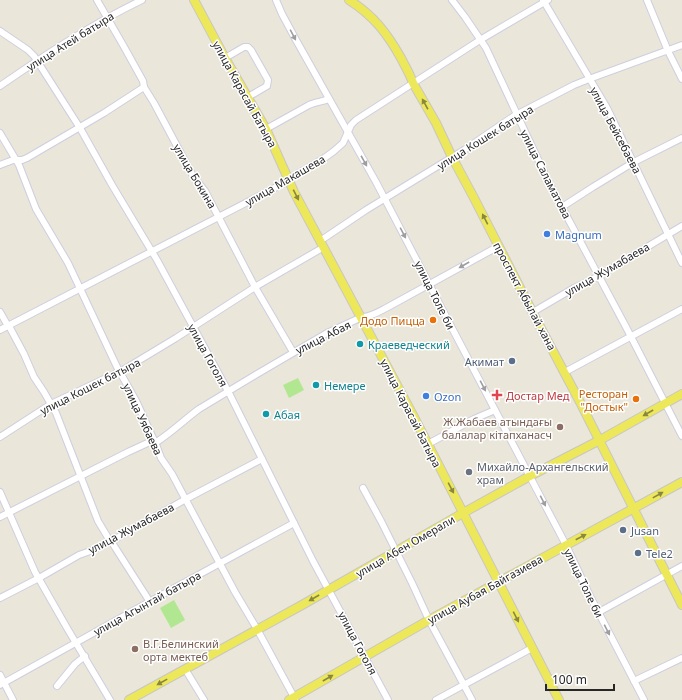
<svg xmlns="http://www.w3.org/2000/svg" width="682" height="700" font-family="'Noto Sans',sans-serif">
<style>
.pitch{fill:#b2e791}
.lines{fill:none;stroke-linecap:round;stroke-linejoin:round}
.minor-casing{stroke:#cecee0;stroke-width:8}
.major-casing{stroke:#c7c7c7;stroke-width:10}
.minor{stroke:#fff;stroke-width:6}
.major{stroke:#ede75a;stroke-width:8}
.oneway{fill:#9e9e9e}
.oneway2{fill:#8a8740}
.shop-dot{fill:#3f7fe0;stroke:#fff;stroke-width:1.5}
.food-dot{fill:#e8710a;stroke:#fff;stroke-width:1.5}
.culture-dot{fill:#0f9aa8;stroke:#fff;stroke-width:1.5}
.service-dot{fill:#5c6f8a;stroke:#fff;stroke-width:1.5}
.health-dot{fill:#e0444e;stroke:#fff;stroke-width:1.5}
.education-dot{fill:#8d6e63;stroke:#fff;stroke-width:1.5}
.worship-dot{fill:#6b7280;stroke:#fff;stroke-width:1.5}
.labels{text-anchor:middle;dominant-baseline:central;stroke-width:3;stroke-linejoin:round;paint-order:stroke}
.street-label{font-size:11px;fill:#272727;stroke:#fff}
.shop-label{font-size:11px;fill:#366cbe;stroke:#fff;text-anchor:start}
.food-label{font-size:11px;fill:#c56008;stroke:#fff;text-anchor:end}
.culture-label{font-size:11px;fill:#0d838f;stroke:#fff;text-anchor:start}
.service-label{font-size:11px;fill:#4e5e75;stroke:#fff;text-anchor:start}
.health-label{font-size:11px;fill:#be3a42;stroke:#fff;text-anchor:start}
.education-label{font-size:11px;fill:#785e54;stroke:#fff;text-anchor:end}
.worship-label{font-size:11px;fill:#5b616d;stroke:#fff;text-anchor:start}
</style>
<rect width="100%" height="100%" fill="#eae6d9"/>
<g class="pitch">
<path d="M298,378L304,390L289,398L283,385Z"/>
<path d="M174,600L185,620L171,628L160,608Z"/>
</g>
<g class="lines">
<g class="minor-casing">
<g id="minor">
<path d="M97,0L123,45L143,81L144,87L154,103L193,176L205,191L255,287L293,352"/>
<path d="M276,0L282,14L296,40L376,182L452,328L537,490L566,545L590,596L644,700"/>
<path d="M452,0L465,17L486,48L549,183L626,327L682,436"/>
<path d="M543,0L607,108L682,263"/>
<path d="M647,0L668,51L682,79"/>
<path d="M0,31L28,50L34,56L80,128L112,185L157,260L228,391L313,561L388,700"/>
<path d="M225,58L244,47H248L251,50L268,80L267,86L248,97"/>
<path d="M0,86C45,55 92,24 142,0"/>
<path d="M266,129L309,105C315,102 322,102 329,99"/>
<path d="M0,133L19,165L36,209L68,263L117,367L130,390L137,403L157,447L161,458L172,474L235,592L257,629L295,699"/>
<path d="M0,165L13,160H22L27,158L104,113L144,87"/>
<path d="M562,207L593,187L634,162L682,138"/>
<path d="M320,241L366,210L464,150L514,116L574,85L589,79L682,45"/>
<path d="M0,312L8,326"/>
<path d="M533,312L574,288L599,276L682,226"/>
<path d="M9,326L24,354L34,377L44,392L56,413L98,521L110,541"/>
<path d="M0,330L286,182L294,176L323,159L334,151L343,143L351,125L356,120L480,40L548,0"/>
<path d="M565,372L682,309"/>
<path d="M0,437L51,404L123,370L176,338L255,287L324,247"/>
<path d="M155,443C171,433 184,420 199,409L257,374L327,333L362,317C371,317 380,311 388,307L499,246"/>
<path d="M428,444L474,419L495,410"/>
<path d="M363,488L381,521L412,583L429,620L472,700"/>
<path d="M0,492L35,572L67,628L110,700"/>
<path d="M0,517L128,452L154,440"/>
<path d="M111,541L150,602"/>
<path d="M0,598L39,578L79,555L93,550L115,539L186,499L262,459"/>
<path d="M599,612L682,566"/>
<path d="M185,669L204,700"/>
<path d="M0,675L13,700"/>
<path d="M634,681L682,658"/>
<path d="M0,685L167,592L294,523"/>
<path d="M57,686L75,664L85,656"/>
<path d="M436,700L532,648"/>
</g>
</g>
<g class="major-casing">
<g id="major">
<path d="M194,0L225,58L266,129L294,192L414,417L559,700"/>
<path d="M349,0C373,15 387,33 401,58C405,66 410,74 413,83L436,123L452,157L474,198L536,319L581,404L682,605"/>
<path d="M129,700L302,605L463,513L530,476L600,440L682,394"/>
<path d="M289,700L429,620L682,482"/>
</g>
</g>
<use href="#minor" class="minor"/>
<use href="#major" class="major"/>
</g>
<defs><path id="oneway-solid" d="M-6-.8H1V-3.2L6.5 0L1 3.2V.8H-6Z"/></defs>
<g class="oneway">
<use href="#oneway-solid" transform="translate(293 35) rotate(62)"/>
<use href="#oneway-solid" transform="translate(364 161) rotate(61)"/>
<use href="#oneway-solid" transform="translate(403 233) rotate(62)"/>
<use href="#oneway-solid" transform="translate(464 265) rotate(150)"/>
<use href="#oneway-solid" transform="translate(483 386) rotate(62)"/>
<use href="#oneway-solid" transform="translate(543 501) rotate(63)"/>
<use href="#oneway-solid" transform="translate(607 630) rotate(63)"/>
</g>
<g class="oneway2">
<use href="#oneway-solid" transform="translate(425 104) rotate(-119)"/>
<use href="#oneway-solid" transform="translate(296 195) rotate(63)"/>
<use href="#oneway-solid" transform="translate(485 219) rotate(-117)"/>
<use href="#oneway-solid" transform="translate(648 413) rotate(150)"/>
<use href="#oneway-solid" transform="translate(451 488) rotate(62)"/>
<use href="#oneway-solid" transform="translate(658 495) rotate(-29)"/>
<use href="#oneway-solid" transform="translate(581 537) rotate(-28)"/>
<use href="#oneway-solid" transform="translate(314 598) rotate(150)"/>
<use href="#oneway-solid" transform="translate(516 617) rotate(63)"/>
<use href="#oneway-solid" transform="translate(328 678) rotate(-30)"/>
<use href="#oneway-solid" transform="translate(162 682) rotate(151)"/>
</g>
<g class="shop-dot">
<circle cx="547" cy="234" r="4"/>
<circle cx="426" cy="396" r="4"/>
</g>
<g class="food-dot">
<circle cx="433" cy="320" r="4"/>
<circle cx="636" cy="399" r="4"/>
</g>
<g class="culture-dot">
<circle cx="360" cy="344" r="4"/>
<circle cx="316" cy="385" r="4"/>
<circle cx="266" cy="414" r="4"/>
</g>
<g class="service-dot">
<circle cx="512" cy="361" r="4"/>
<circle cx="623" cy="530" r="4"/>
<circle cx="638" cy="553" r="4"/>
</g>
<path class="health-dot" d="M495 389h4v4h4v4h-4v4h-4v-4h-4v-4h4z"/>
<g class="education-dot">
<circle cx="560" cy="427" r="4"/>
<circle cx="135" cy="649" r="4"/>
</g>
<circle class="worship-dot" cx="469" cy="472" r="4"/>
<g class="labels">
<g class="street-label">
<text transform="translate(70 41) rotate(-32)">улица Атей батыра</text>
<text transform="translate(245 94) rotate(61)">улица Карасай Батыра</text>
<text transform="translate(616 130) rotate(62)">улица Бейсебаева</text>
<text transform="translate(485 137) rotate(-32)">улица Кошек батыра</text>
<text transform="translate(546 174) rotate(63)">улица Саламатова</text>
<text transform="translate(195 176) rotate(59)">улица Бокина</text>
<text transform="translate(285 180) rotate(-30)">улица Макашева</text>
<text transform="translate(607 269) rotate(-30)">улица Жумабаева</text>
<text transform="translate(435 295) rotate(63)">улица Толе би</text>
<text transform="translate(525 296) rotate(62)">проспект Абылай хана</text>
<text transform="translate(323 337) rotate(-27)">улица Абая</text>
<text transform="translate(208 355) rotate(61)">улица Гоголя</text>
<text transform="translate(90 386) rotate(-27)">улица Кошек батыра</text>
<text transform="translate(411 413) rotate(63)">улица Карасай Батыра</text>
<text transform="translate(143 419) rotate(65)">улица Уябаева</text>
<text transform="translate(131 528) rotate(-28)">улица Жумабаева</text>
<text transform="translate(405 546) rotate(-30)">улица Абен Омерали</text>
<text transform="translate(584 583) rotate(64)">улица Толе би</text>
<text transform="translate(485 589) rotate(-29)">улица Аубая Байгазиева</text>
<text transform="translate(147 603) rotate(-29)">улица Агынтай батыра</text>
<text transform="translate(358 643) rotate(62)">улица Гоголя</text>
</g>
<g class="shop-label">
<text x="555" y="234">Magnum</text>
<text x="434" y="396">Ozon</text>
</g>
<g class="food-label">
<text x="425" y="320">Додо Пицца</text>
<text x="628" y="393">Ресторан<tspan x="628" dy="13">"Достык"</tspan></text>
</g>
<g class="culture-label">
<text x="368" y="344">Краеведческий</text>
<text x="324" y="385">Немере</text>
<text x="274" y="414">Абая</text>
</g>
<g class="service-label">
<text x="504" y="361" text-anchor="end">Акимат</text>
<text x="631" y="530">Jusan</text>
<text x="646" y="553">Tele2</text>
</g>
<g class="health-label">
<text x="506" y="395">Достар Мед</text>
</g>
<g class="education-label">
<text x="552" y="421">Ж.Жабаев атындағы<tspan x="552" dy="13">балалар кітапханасч</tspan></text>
<text x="143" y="643" text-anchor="start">В.Г.Белинский<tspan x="143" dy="13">орта мектеб</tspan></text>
</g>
<g class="worship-label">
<text x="477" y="466">Михайло-Архангельский<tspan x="477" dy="13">храм</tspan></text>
</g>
</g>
<path d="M546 684v6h68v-6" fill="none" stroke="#272727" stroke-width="2"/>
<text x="552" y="684" font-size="12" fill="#272727" stroke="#ffffff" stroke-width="3" paint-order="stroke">100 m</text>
</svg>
